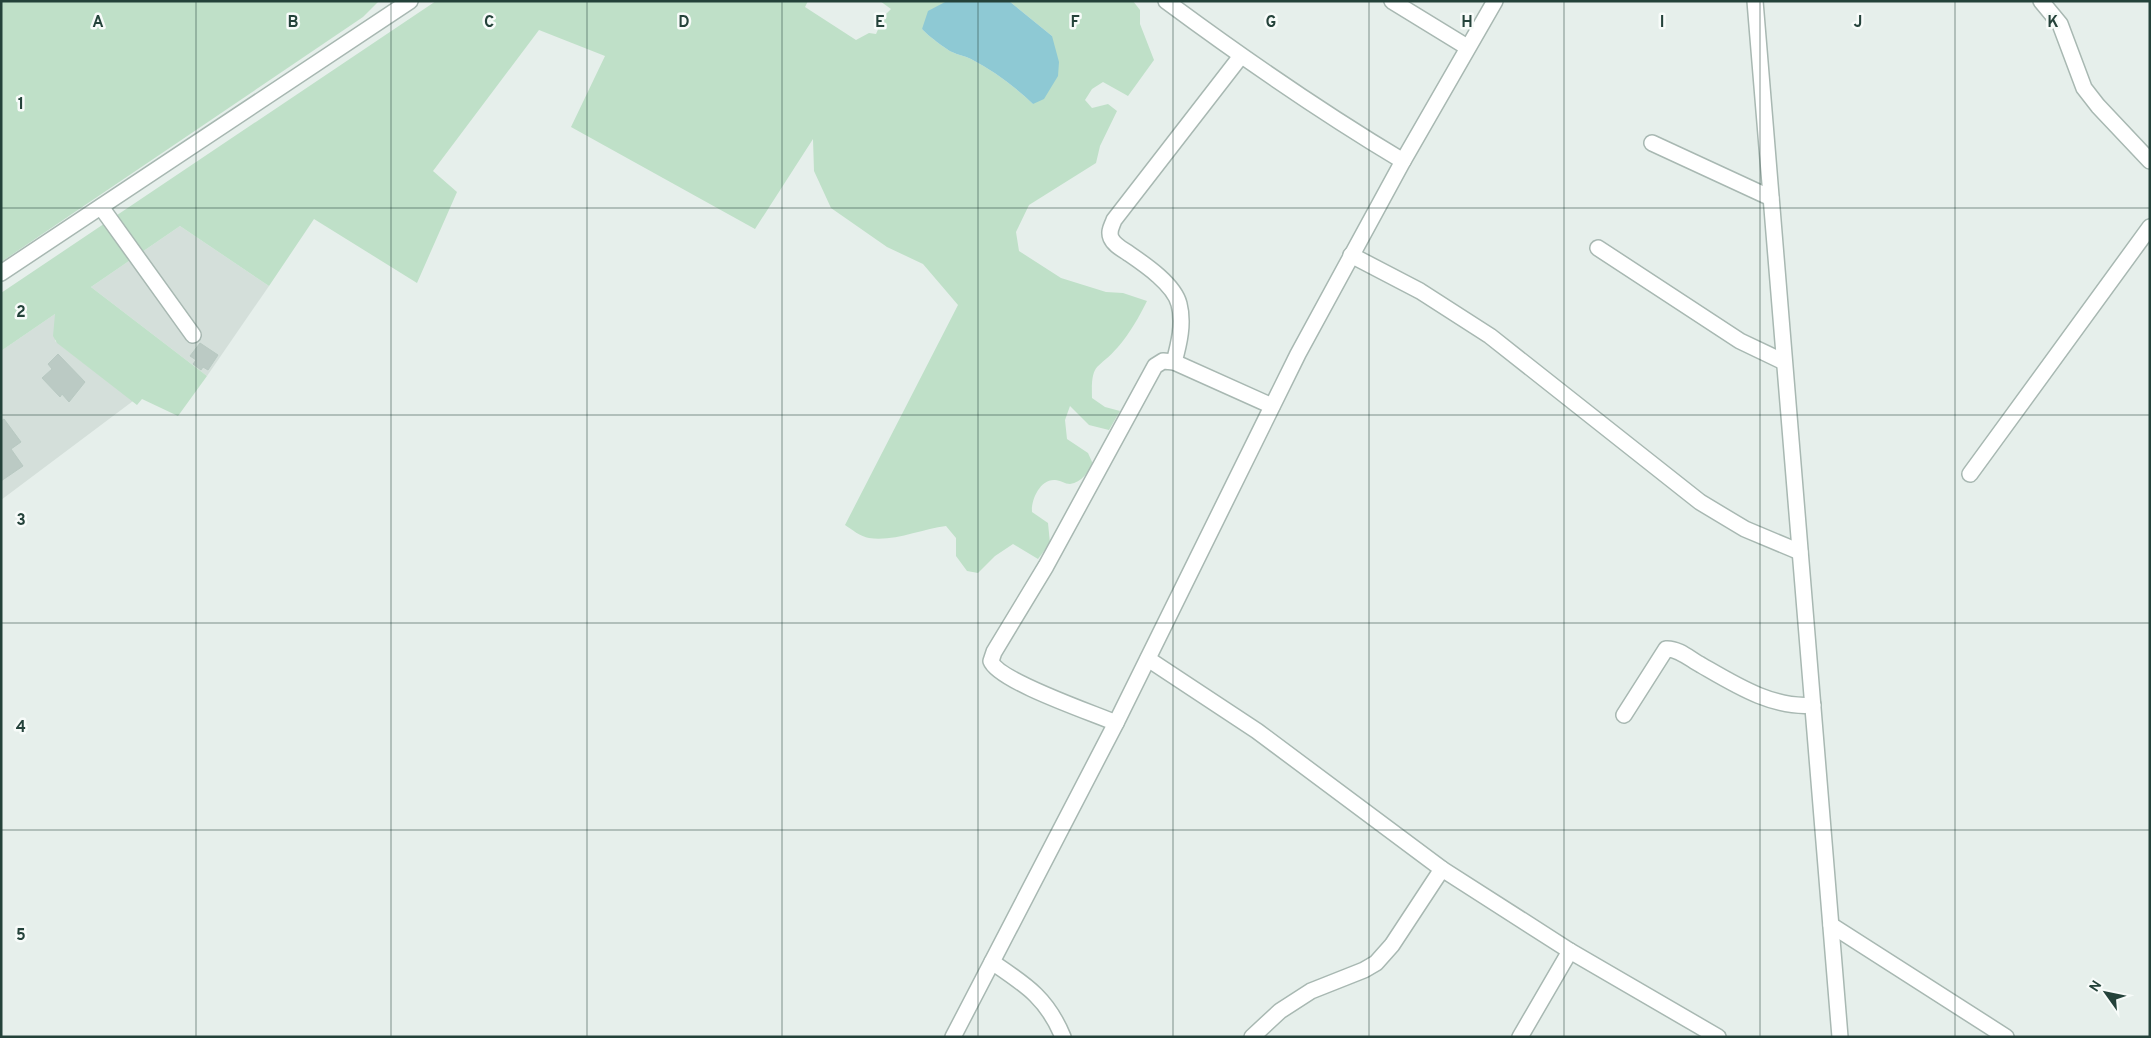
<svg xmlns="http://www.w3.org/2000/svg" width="2151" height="1038" font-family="Overpass,sans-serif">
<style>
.built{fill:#d4dfda}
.green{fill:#bfe0c8}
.water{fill:#8ec9d4}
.building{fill:#bbcac4;stroke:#b8c9c2}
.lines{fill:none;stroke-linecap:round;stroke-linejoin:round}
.minor-casing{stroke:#a8b8b2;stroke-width:18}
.minor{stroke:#fff;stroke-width:15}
.grid{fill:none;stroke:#24423a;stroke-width:1;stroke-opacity:0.55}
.grid-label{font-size:16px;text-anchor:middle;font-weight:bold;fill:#24423a;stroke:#f7fbf9;stroke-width:5;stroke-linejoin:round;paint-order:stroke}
</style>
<rect width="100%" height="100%" fill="#e6efeb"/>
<g class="built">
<path d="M180,226L269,286L207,376L91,287Z"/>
<path d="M55,314V341L133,401L1,500V351Z"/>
</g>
<g class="green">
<path d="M1,1H379L363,17L1,262Z"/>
<path d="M436,1H808L805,7L856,40L869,33L876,34L884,16L891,9L880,1H947L922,29C926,34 947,50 952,52C958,55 965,56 971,59C994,71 1014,86 1033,104L1052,36L1009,1H1133L1140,10V24L1154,60L1128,96L1103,82L1092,89L1085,100L1092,108L1108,104L1117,111L1100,146L1096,163L1029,205L1016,232L1019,251L1061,278L1106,292L1123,293L1147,301C1139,317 1130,333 1118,347C1097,371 1091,361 1092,398L1105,407L1120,411L1109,430L1089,425L1070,406L1065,420L1067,439L1088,453L1093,464C1088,472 1082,482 1070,484C1065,484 1060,480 1055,480C1040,479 1031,500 1032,512L1048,523L1050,543L1038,559L1013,544L995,556L978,573L967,571L956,556V538L946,526C922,529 893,542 869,538C861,537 851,529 845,525L958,305L923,264L887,247L831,208L814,171L813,139L755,229L571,127L605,56L539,30L433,171L457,192L417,283L314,219L269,286L180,226L91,287L207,376L178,416L142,399L137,405L57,343L53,336L55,314L1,351V293Z"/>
</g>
<path class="water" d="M947,1H1009L1052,36L1059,62L1058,76L1044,99L1033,104C1014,86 994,71 971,59C965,56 958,55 952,52C947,50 926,34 922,29L928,11Z"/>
<g class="building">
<path d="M200,343L218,355L208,370L203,367L201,370L193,364L196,360L190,356Z"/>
<path d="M58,354L85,382L69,402L62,394L60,397L42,378L52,369L48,364Z"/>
<path d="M4,419L21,442L11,449L23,466L1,481V421Z"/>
</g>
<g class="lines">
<g class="minor-casing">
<g id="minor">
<path d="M1166,1C1243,58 1321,112 1403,161"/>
<path d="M1392,1L1467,47"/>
<path d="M1755,1L1840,1037"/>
<path d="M2041,1L2060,24L2084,88L2098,106L2150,161"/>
<path d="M1652,143L1771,198"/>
<path d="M101,207L193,335"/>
<path d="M1598,248L1740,341L1784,362"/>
<path d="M1351,255L1420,291L1490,336L1700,502L1745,529L1800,552"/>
<path d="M1,273L410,1"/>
<path d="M1174,362C1179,344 1184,323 1179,304C1174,284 1144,264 1128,253C1122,249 1114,245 1111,238C1108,231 1112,226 1114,220L1241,56"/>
<path d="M1970,474L2150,227"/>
<path d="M1148,659L1257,731L1442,869L1570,951L1718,1037"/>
<path d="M1624,715L1666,649C1678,648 1690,659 1701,665C1734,684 1773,709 1813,705"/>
<path d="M1116,723C1093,713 998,681 991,661L994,652L1046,566L1155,366L1163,361L1174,362L1272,406"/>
<path d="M1831,925L2006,1037"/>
<path d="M992,962C1026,985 1047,998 1063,1037"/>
<path d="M953,1037L1116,723L1298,354L1403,161L1495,1"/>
<path d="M1252,1037L1280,1011L1311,991L1364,970L1376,963L1392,945L1442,869"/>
<path d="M1520,1037L1570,951"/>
</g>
</g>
<use href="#minor" class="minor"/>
</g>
<path class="grid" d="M196,1V1037M391,1V1037M587,1V1037M782,1V1037M978,1V1037M1173,1V1037M1369,1V1037M1564,1V1037M1760,1V1037M1955,1V1037M1,208H2150M1,415H2150M1,623H2150M1,830H2150"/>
<g class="grid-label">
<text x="98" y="27">A</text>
<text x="293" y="27">B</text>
<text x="489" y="27">C</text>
<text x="684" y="27">D</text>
<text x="880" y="27">E</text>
<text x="1075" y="27">F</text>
<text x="1271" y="27">G</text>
<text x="1467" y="27">H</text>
<text x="1662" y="27">I</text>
<text x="1858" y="27">J</text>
<text x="2053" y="27">K</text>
<text x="21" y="109">1</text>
<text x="21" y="317">2</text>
<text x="21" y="525">3</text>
<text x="21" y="732">4</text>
<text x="21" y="940">5</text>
</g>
<rect width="2151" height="1038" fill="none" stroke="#24423a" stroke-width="5"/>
<g transform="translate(2106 993) rotate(303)" stroke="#f7fbf9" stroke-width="4" paint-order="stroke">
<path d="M0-4L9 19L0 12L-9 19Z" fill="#24423a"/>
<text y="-8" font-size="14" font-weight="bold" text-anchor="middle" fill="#24423a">N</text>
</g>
</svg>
